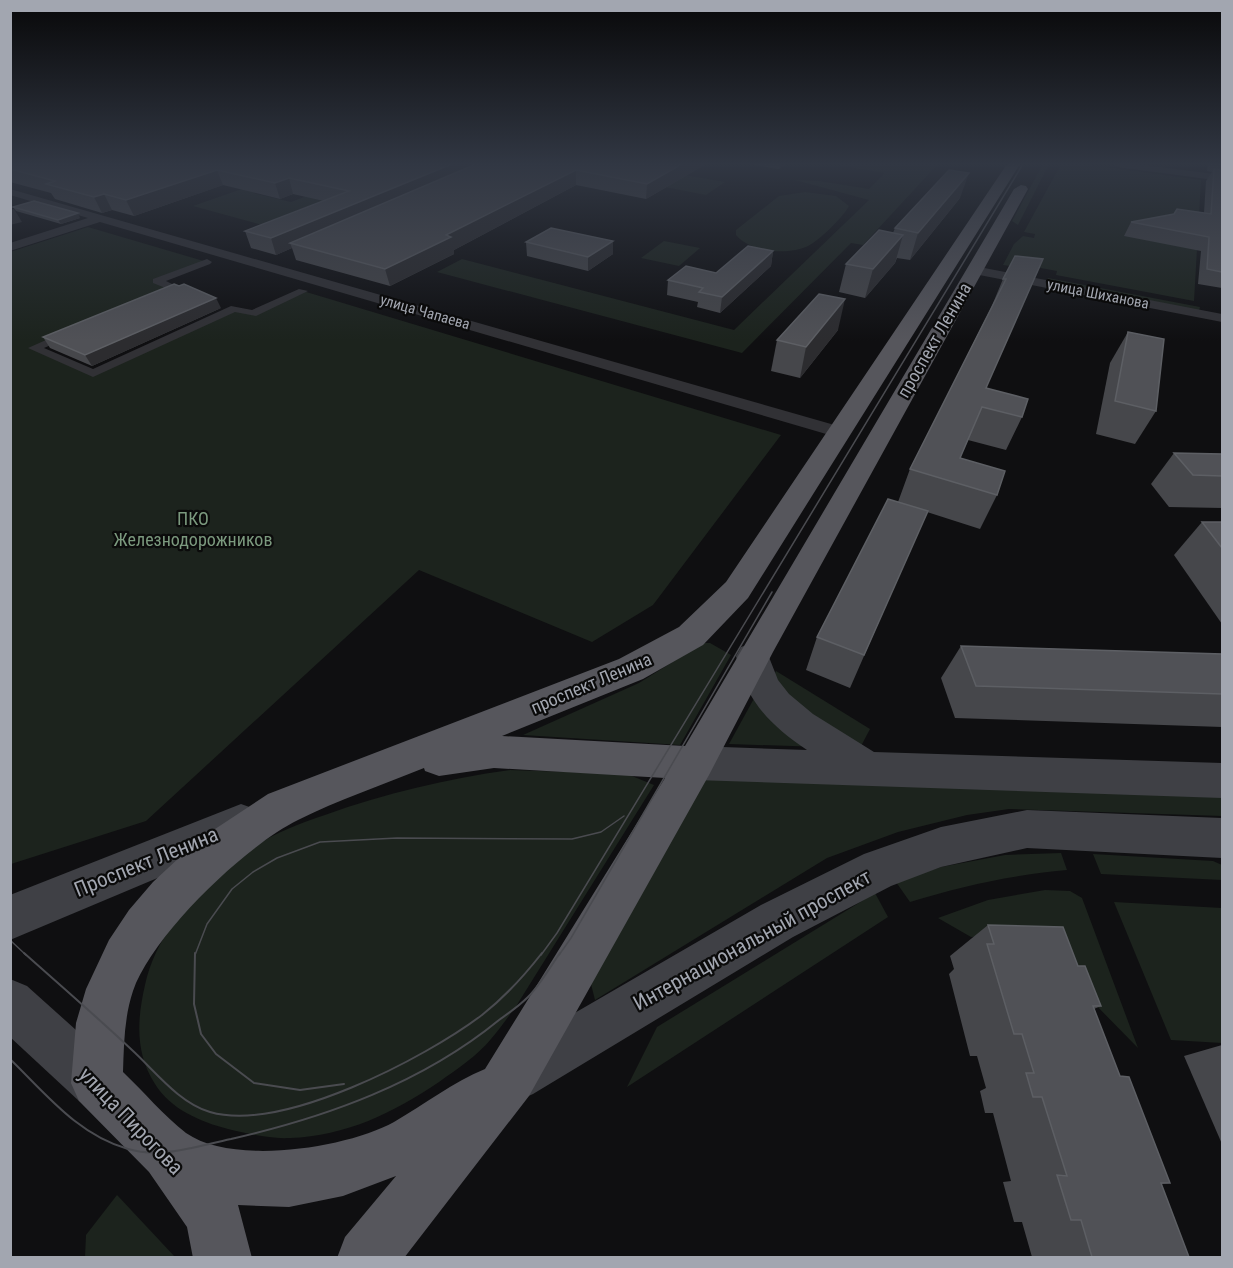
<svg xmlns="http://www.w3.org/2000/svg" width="1233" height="1268" font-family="'Roboto Condensed',sans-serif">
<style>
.green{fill:#1c231d;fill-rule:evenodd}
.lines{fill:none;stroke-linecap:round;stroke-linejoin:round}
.pedestrian{fill:#313135;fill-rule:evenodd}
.minor{fill:#313135;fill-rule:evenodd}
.secondary{fill:#3f4045;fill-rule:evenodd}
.trunk{fill:#56565c;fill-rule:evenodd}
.tram-far1{stroke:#4a4b50;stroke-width:1.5}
.tram{stroke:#4a4b50;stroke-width:2}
.wall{fill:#46474b}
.shaded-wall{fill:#2c2c2f}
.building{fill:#505156;stroke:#5d5f64;stroke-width:1.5}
.labels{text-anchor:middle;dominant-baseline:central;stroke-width:4.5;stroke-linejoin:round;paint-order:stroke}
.far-street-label{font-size:15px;fill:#a2a6b0;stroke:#0b0b0b}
.street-label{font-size:18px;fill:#a2a6b0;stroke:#0b0b0b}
.park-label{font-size:18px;fill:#7b997e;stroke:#0b0b0b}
.near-street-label{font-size:21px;fill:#a2a6b0;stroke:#0b0b0b}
</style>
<rect width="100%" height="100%" fill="#0f0f11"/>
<g class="green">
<path d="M839,164H938L863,245L851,243L742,353L437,272L462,259L734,330L869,200L795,180L819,181L869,189L885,173L837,165Z"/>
<path d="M1043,164H1049L1018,225L1012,221Z"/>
<path d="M1061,164H1082L1201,180L1194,301L1056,275L1057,271L1019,264L1017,267L1003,265L1014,244L1023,236L1034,238L1035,234L1024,232Z"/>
<path d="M308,166L385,183L341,201L330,198L280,217L291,221L273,228L193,206ZM298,177L335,185L291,202L253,193Z"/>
<path d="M655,170L725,182L706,195L634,181Z"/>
<path d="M805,192L836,196L849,206C844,216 819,241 808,246C789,255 751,253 736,235V230L779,196Z"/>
<path d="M88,227L207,262L158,281L177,289L34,348L93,373L235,308L252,314L303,291L781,435L653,605L592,642L419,570L146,821L11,864L10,252Z"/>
<path d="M664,241L700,248L679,266L641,258Z"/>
<path d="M1048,278L1200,307L1199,311L1047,282Z"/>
<path d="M703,643H710L731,655L680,745L523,735L639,683Z"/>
<path d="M776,671L870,729L860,748L769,683Z"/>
<path d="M757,693L822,747L729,744Z"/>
<path d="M510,770L627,774L654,785L515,1008C507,1018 500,1029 491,1039C477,1056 457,1069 439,1082C393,1113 346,1136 290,1138C269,1139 249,1134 228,1129C201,1122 170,1109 155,1084C135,1053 137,1020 145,985C155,940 185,903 220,875C232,866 243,855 254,847C276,832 301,823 325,815C386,793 446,779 510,770Z"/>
<path d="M708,775L1222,793V816L1009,809L967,815L898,832L827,858L595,1000L591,984Z"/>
<path d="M1061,853L1067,870C1012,875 962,886 910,902L896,882L941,867L1005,855Z"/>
<path d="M1093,854L1213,861L1222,865V880L1101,874Z"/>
<path d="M1045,890L1070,891L1082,898L1138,1048L1087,996L1019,934L971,937L938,918L988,900Z"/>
<path d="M875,893L888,917L627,1087L657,1027Z"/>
<path d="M1114,902L1222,908V1043L1171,1040Z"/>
<path d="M117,1195L175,1257H85L86,1235Z"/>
</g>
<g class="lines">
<g class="pedestrian">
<path d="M207,259L212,262L210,264L166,281L182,289L167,297H159V293L168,289L153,283V279Z"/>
<path d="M299,289L308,291L256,316L235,312L93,377L28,348L64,332H72V336L44,348L93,369L231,306L252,310Z"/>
</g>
<g class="minor">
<path d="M1112,164H1136L1222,175V181L1117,167Z"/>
<path d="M10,189L845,428L848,432L845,436H833L100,222L10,251V243L88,218L10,195Z"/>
<path d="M974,266L1222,314V322L969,273L968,270L969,267Z"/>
</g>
<g class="secondary">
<path d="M753,643L765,647L778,680L789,694L813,714L874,752L1222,763V798L695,780L681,775L676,763L681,751L695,746L807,750C771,726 745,700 736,656L741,647Z"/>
<path d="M241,804L255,809L261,823L255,837L10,940V895Z"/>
<path d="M1027,810L1222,818V858L1027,848L941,867L891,886L793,937L533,1094L515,1102L497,1094L489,1076L497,1058L761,905L864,854L941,827Z"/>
<path d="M10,979L27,986L115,1065L123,1083L115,1101L97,1109L79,1101L10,1037Z"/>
</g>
<path class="trunk" d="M1007,164H1020L748,598L703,645L643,679L502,736L685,746L1014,189L1021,185L1026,186L1028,189L773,652L709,775L529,1096L404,1258H337L345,1237L396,1176L343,1196L289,1207L238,1205L252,1258H193L187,1227L149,1172L79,1101L71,1083L76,1023L86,989L109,940L129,910L153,882L181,856L209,833L268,794L619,659L679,627L726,582ZM424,768L425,771L439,776L494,768L665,778L485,1069C453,1082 425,1104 394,1122C347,1148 233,1166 186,1133C164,1116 144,1092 123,1072C124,1045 124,1018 133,991C152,935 245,846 298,820C338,800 382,785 424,768Z"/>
<g class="tram-far1">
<path d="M10,940L26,955"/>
<path d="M195,955L207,924L232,889L253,872L277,858L320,842L397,838L572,839L601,832L624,816"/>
<path d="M541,955L557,933L1023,164"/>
<path d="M559,955L571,938L772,592"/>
</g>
<g class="tram">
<path d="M24,953C60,985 97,1017 132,1050C155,1071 179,1103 210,1112C282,1133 425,1058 482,1015C505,997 524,976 542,953"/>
<path d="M195,953L194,1004L201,1034L216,1054L254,1083L300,1090L344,1084"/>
<path d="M10,1059C46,1094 78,1135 128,1149C162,1159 197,1146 231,1139C327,1117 422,1083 499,1020C509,1013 519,1006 528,997C540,985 550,967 560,953"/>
</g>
</g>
<g class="wall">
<path d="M10,164H706L646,199L576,185L454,250V254L390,286L296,260L292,248L276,255L251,248L245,231L324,201L293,194L280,199L223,185L134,216L112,210L102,213L55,199L51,193L10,182Z"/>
<path d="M749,164H786L779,169Z"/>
<path d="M1208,164H1222V288L1198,284L1201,251L1124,236L1131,222L1204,213L1206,181L1212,172L1207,171Z"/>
<path d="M960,198L910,260L897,258L895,263L865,298L839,292L846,264L893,233L895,228Z"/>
<path d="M13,207L80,218L61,224L16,211Z"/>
<path d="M526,242L613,254L588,271L527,256Z"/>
<path d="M773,251L771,266L720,313L697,307L698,302L667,295L668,280L716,273Z"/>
<path d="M1015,256L986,388L1022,417L1006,450L968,440L960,458L997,495L980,529L927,512L850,688L806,670L817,637L898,502L910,469L991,308L1003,279Z"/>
<path d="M221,308L92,366L50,348L43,337Z"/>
<path d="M838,330L800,378L771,371L777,340Z"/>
<path d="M1128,332L1156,411L1135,444L1096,434L1110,363Z"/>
<path d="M1174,453L1222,454V508L1169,507L1151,484Z"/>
<path d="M1202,522H1222V624L1174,555Z"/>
<path d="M961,646L1222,654V727L955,718L941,678Z"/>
<path d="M988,925L1078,966L1101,1006L1094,1009L1120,1076L1170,1183L1161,1184L1189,1257H1032L1022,1222H1014L1003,1182L1011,1181L993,1113H985L980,1091L986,1088L977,1056H970L949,974L954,969L950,956Z"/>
<path d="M1222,1045V1144L1184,1056Z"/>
</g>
<g class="shaded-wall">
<path d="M452,164H488L290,243L292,248L276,255L271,238Z"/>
<path d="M682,164H706L646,199L647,184Z"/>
<path d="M780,164H786L779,169Z"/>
<path d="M217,170L223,185L134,216L126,200Z"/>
<path d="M576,170V185L454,250V254L390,286L385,269L446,235Z"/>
<path d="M969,173L960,198L910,260L918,233Z"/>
<path d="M289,178L293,194L280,199L275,183Z"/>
<path d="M104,194L112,210L102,213L94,197Z"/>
<path d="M14,209L22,222L10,225V210Z"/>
<path d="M78,213L80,218L61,224L58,220Z"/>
<path d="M903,235L895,263L865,298L873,269Z"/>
<path d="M613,241V254L588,271V257Z"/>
<path d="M773,251L771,266L720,313L722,297Z"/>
<path d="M216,298L221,308L92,366L85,355Z"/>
<path d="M845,299L838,330L800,378L806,347Z"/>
</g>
<g class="building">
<path d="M10,164H452L271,238L245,231L349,191L289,178L275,183L217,170L126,200L104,194L94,197L46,184L55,181L10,169Z"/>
<path d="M476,164H682L647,184L576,170L446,235L451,237L385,269L290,243Z"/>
<path d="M1214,169L1222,170V272L1207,269L1209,237L1131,222L1174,214L1177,209L1211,214Z"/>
<path d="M949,170L969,173L918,233L895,228Z"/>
<path d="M34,201L78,213L58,220L13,207Z"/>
<path d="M551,228L613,241L588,257L526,242Z"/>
<path d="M879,230L903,235L873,269L846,264Z"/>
<path d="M748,246L773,251L722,297L699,292L703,288L668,280L686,266L716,273Z"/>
<path d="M1015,256L1043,259L986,388L1028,399L1022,417L982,407L960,458L1005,471L997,495L910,469L1006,279H1003Z"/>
<path d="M174,284L179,286L184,284L216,298L85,355L43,337Z"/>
<path d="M819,294L845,299L806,347L777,340Z"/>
<path d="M1128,332L1164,339L1156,411L1115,401Z"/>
<path d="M1174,453L1222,454V476L1193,475Z"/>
<path d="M888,499L928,511L864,655L817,637Z"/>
<path d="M1202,522H1222V548Z"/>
<path d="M961,646L1222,654V694L976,686Z"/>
<path d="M988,925L1063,927L1078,966H1085L1101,1006H1093L1120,1076L1129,1077L1170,1183H1161L1189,1257H1092L1081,1220H1071L1057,1175L1067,1176L1042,1097H1033L1026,1073H1034L1022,1034H1014L987,944H994Z"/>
</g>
<linearGradient id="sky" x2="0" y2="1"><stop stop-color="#080809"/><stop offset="0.48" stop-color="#313743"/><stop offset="1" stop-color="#313743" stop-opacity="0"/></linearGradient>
<rect width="1233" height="341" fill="url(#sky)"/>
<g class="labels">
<g class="far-street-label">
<text transform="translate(1098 294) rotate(11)">улица Шиханова</text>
<text transform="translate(425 312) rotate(16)">улица Чапаева</text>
</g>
<g class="street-label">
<text transform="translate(934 340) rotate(-60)">проспект Ленина</text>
<text transform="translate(591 683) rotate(-23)">проспект Ленина</text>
</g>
<g class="park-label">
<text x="193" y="518">ПКО<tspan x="193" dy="21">Железнодорожников</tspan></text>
</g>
<g class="near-street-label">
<text transform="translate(146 862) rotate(-22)">Проспект Ленина</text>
<text transform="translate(752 940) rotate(-29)">Интернациональный проспект</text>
<text transform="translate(131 1121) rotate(46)">улица Пирогова</text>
</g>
</g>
<rect width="1233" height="1268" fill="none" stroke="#a2a6b0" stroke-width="24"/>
</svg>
